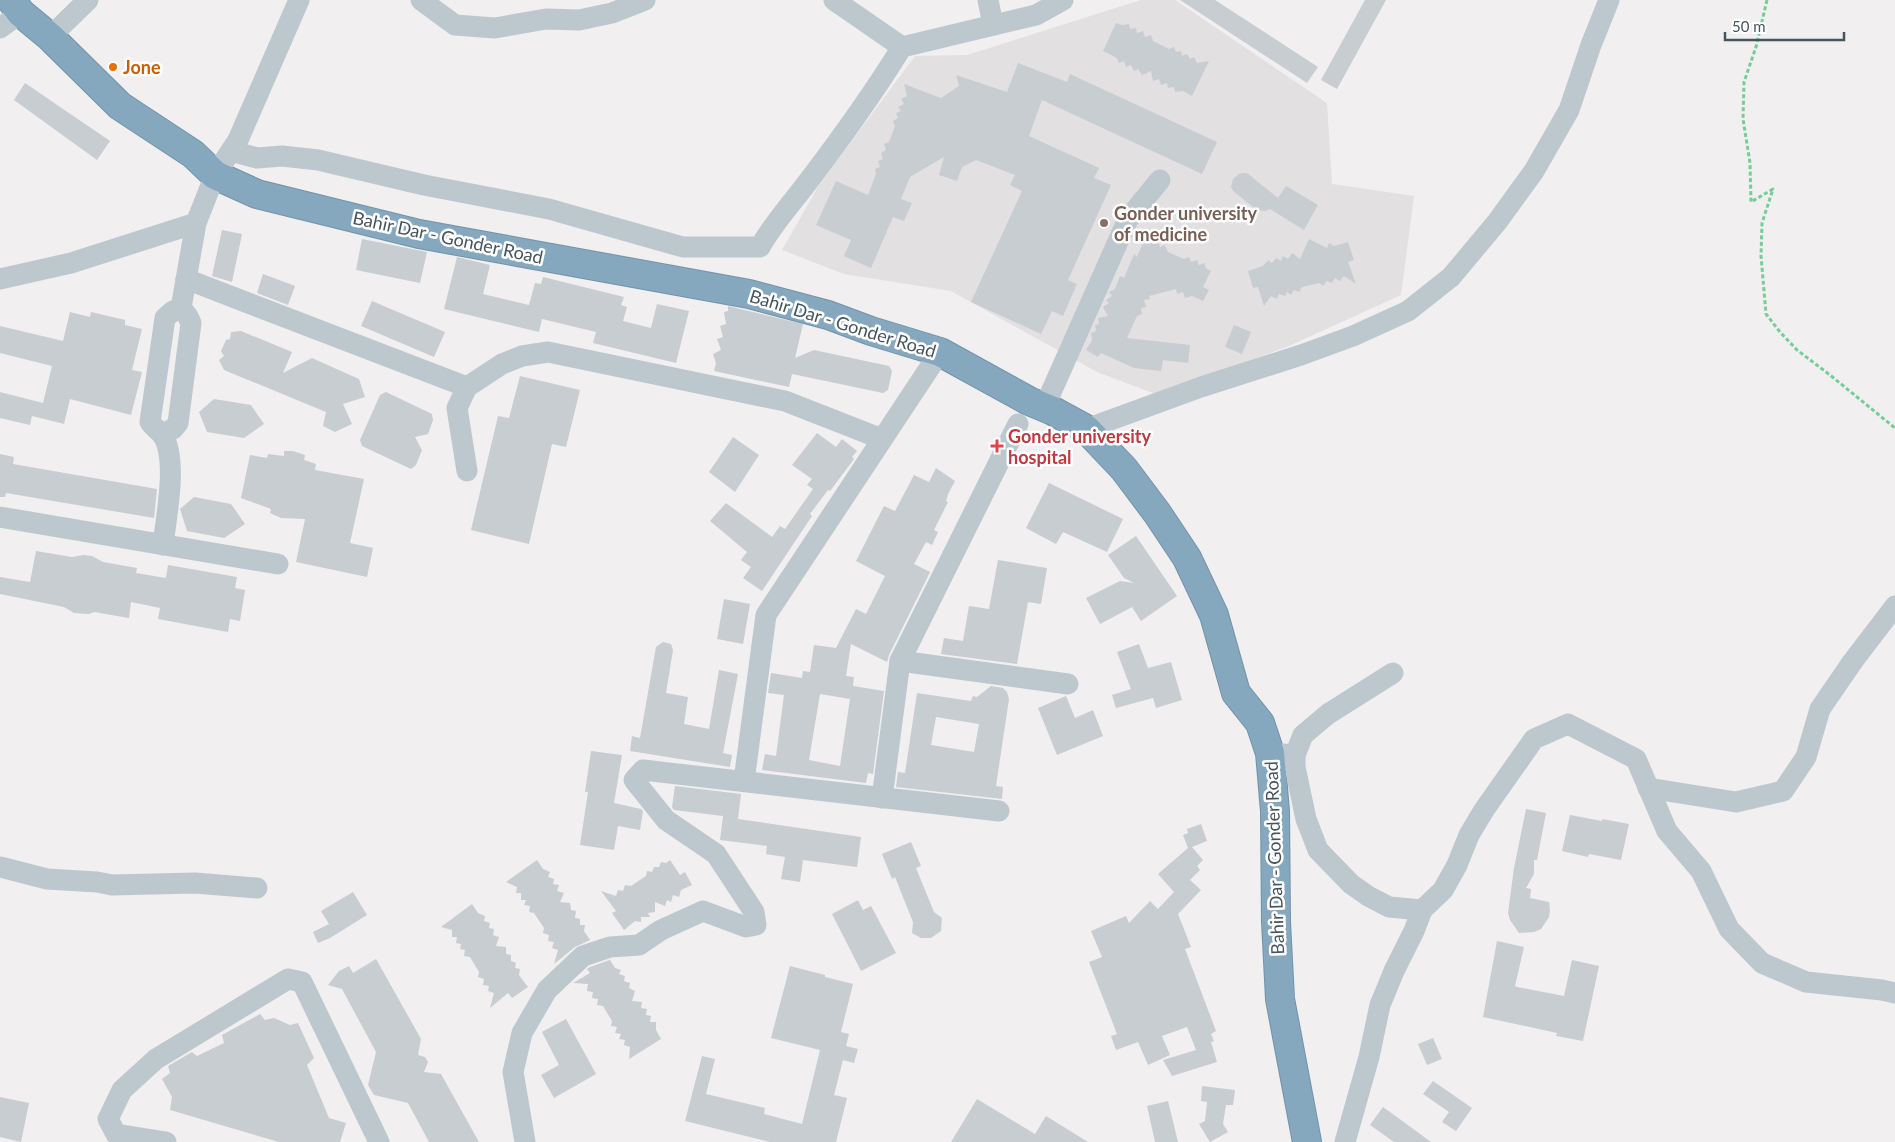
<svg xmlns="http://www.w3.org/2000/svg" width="1895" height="1142" font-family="Lato,sans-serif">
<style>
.education{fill:#e2e0e1}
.building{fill:#c8cdd1;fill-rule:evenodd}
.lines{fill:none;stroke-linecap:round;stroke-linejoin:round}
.highway-casing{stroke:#7193aa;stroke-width:30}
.path{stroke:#74ce97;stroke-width:3;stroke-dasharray:4 2.5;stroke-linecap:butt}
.minor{stroke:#bcc8ce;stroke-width:21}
.highway{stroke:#86a8be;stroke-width:28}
.food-dot{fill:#e8710a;stroke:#fff;stroke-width:2}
.education-dot{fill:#8d6e63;stroke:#fff;stroke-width:2}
.health-dot{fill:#e0444e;stroke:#fff;stroke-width:2}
.labels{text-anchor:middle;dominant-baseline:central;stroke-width:5;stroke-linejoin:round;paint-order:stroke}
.food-label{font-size:18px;font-weight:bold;fill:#c56008;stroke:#fff;text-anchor:start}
.education-label{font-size:18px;font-weight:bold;fill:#785e54;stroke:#fff;text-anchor:start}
.street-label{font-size:18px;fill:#46555c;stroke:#fff}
.health-label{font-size:18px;font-weight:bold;fill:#be3a42;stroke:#fff;text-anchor:start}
</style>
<rect width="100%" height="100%" fill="#f1efef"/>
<path class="education" d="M1141,0H1175L1327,103L1332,184L1414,196L1401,295L1289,346L1158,395L1097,372L951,291L844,274L782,250L819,185L915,56L967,55Z"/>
<g class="building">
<path d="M1180,0H1215L1318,67L1307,83Z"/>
<path d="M1365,0H1386L1337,89L1321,80Z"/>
<path d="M1116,23L1122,25L1129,24L1130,29L1136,28L1137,33L1143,31L1145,37L1151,35L1153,41L1169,49L1174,47L1176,52L1181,51L1182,56L1187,54L1190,59L1194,57L1197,63L1209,61L1192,96L1183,91L1175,92L1174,87L1168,88L1167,83L1161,85L1159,79L1153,81L1151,71L1142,75L1138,69L1134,71L1131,65L1126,67L1124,61L1119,63L1117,58L1103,51Z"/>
<path d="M1018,63L1067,82L1070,74L1217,142L1202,174L1042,100L1029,136L1099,168L1094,178L1111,185L1068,280L1077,284L1063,316L1052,311L1041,334L971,302L1022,191L1010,185L1015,175L976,160L962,167L957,181L939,175L944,157L910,177L901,199L912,203L904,221L893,217L871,268L844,256L851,240L816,225L836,181L868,195L876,174L875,169L880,167L878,161L883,159L881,153L886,150L884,144L889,142L895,126L893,121L898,118L896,113L901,111L898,107L904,104L901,99L907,96L904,84L941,98L959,86L956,75L1007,92Z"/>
<path d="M25,83L110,141L97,160L14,100Z"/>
<path d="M1243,173H1247L1278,198L1286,186L1318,205L1304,230L1270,209L1265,211L1257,210L1233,191L1231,187L1233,179L1239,174Z"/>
<path d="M222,230L242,234L232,282L212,276Z"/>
<path d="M1148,231L1152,244L1158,242L1160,247L1165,245L1168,252L1184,259L1189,257L1191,262L1197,260L1199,265L1204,263L1206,268L1211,271L1203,287L1209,290L1203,301L1192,296L1185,298L1183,292L1177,294L1176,289L1149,296L1150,299L1144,300L1146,307L1141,308L1142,314L1137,316L1127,338L1190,345L1188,363L1163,360L1161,371L1134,368L1101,353L1098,357L1086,350L1092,340L1091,333L1096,331L1095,325L1099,324L1098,318L1108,316L1103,307L1109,303L1106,300L1112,296L1109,292L1115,289L1120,276L1124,278L1134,254L1137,257Z"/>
<path d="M362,239L427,252L420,283L356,270Z"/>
<path d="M1309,239L1327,248L1329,243L1334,246L1348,242L1354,260L1348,262L1356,284L1344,276L1340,281L1335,278L1332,283L1327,281L1323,286L1319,283L1302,287L1299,292L1294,290L1291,295L1287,292L1285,296L1279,294L1277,299L1271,296L1264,306L1258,287L1253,288L1248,271L1263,266L1268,260L1272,263L1276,258L1281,261L1283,256L1288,259L1292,253L1300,259Z"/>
<path d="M457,257L490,265L483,294L529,305L535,283L541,284L543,277L624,297L621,305L627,307L623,321L651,328L657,304L689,311L676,363L593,343L596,332L542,319L539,332L444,309Z"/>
<path d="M263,274L295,286L288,305L257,293Z"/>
<path d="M372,301L445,332L434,357L361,326Z"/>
<path d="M728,306L803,324L795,358L814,350L889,366L892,371L888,390L883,393L792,374L789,387L714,371L716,363L713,354L721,350L717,339L723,337L720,326L726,324L724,312L728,311Z"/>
<path d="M70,312L90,317L91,312L125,320V325L142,329L132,370L142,372L131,415L70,399L64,424L32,416L30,425L0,418V392L43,403L52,366L0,353V326L63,341Z"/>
<path d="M1234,325L1251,332L1242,354L1225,347Z"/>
<path d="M241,331L292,352L283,373L312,358L359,379L365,397L343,404L352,424L335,432L323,426L326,412L224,370L219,360L224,356L221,351L226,340L230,339L231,332Z"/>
<path d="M520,376L580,390L566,447L552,444L529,544L471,530L498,416L509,418Z"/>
<path d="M386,392L432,414L433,420L428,434L415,437L422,450L416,465L411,469L362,446L360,440L380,395Z"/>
<path d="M214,399L251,405L264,424L244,438L207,432L199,412Z"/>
<path d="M817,433L836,447L842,439L857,451L852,457L854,459L830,491L828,490L810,514L812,516L762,591L743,578L751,567L741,560L747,552L710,521L726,503L772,537L780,526L785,529L813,489L807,485L812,479L792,465Z"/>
<path d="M733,437L759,455L735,492L709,472Z"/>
<path d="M284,451H293L305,455L304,460L316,464L315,470L364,479L350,543L373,548L367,577L296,562L305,519L281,518L270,513L271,509L241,498L250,455L267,458L268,454L284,456Z"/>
<path d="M0,454L14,457L13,464L157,489L154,518L6,493L5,497H0Z"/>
<path d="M936,468L955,481L948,494L946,501L948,502L934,530L938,532L932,545L926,542L914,564L930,572L889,655L887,662L851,644L846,676L854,677L853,686L884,691L873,774L868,773L866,783L762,770L765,754L776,756L784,695L768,693L771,673L802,678L803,671L810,672L814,645L836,648L856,609L866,614L885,576L856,561L884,506L895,511L914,475L929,482ZM820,694L850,699L840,766L809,760Z"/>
<path d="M1049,483L1123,519L1107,552L1063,532L1056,544L1026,528Z"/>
<path d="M194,497L231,504L245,524L224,538L187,531L180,509Z"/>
<path d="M1136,536L1177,596L1141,621L1132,607L1100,624L1086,598L1120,581L1134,583L1124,578L1108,555Z"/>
<path d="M36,551L72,557L84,555L92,556L103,562L137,568L136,573L166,578L168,565L237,577L235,588L245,590L240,621L230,619L228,632L158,619L160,608L131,602L129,618L94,612L89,614L74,613L64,607L0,594V577L30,582Z"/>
<path d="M998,560L1047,568L1041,604L1028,602L1017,664L941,654L944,638L963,641L969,606L989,609Z"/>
<path d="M724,599L750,604L743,644L717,639Z"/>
<path d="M663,642L671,644L673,650L666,693L688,697L684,724L709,729L719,670L738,674L723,753L732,755L730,767L630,751L632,736L640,738L656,647Z"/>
<path d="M1139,644L1148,668L1171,662L1182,700L1156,708L1153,698L1116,708L1112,695L1131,689L1117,652Z"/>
<path d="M991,686L1003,688L1007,692L1009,699L996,786L1003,787L1002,799L896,787L898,772L905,773L917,693L971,701L973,696L977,697ZM936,717L979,724L974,752L931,745Z"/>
<path d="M1066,696L1075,718L1093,710L1103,736L1057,755L1038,708Z"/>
<path d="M591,751L622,755L614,803L641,809L643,811L640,830L618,826L614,850L580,845L588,792H585Z"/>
<path d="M675,786L741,794L738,819L861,837L857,867L803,860L800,882L781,879L785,857L766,854L767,846L720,840L723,816L674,810L672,807Z"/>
<path d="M1526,809L1546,813L1537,860H1534V874L1526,888L1531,889L1530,898L1549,902L1550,910L1549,917L1541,929L1534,932L1519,933L1510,920L1508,913L1514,868Z"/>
<path d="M1570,815L1602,821V819L1629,824L1621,860L1589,854L1588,857L1562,851Z"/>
<path d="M1201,824L1207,841L1192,847L1203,860L1197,866L1200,870L1190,880L1201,890L1178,914L1191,947L1185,949L1216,1031L1211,1034L1214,1041L1211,1042L1217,1062L1172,1076L1163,1060L1196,1050L1187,1027L1162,1036L1170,1055L1148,1065L1138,1042L1116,1050L1111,1036L1117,1034L1089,962L1102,957L1091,931L1126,916L1129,923L1150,901L1158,909L1174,892L1158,874L1188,848L1183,835L1188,833L1187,829Z"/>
<path d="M911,842L921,866L916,868L934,912L942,918L941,931L931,938H921L912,933L913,922L895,877L892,879L882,854Z"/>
<path d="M537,860L543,869L550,872L548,877L554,879L553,884L559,885L557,891L564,893L560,902L570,903L571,910L576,911L575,918L580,919V925H585L584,931L590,940L575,947L554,964L558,950L552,948L554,942L548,941L549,935L543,933L544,928L534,913L529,912L530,906L524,905L526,900H521V893H516L517,887L506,882Z"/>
<path d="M670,860L680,875L685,872L692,885L681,890L679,897L673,895L671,902L667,900L665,906L655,902V912L648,913L650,917H641V922L635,921L624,930L612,913L616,911L601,891L616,896L618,890L623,891L625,885L631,886L646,876L647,871L652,872L654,867H659L661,862L666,863Z"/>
<path d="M353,892L367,915L330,938L318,943L313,932L329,924L321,911Z"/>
<path d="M858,900L863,910L871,906L896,953L861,971L832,914Z"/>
<path d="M472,904L478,913L485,916L484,921L490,923L489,928L494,929L493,935L499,937L496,946L506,947V954L511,955V961L516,963L515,968L520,969L519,975L528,987L512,998L508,993L490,1008L494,993L488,991L489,986L483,985L484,979L478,977L479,972L470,957L464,956L465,950L460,949L461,944L456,943L457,937H452V930L441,927Z"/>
<path d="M1497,941L1524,947L1515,986L1517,987L1564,996L1572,960L1599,966L1583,1041L1556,1036L1557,1033L1483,1017Z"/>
<path d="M376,959L421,1039L418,1055L425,1057L428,1062L424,1072L441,1074L479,1142H429L408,1103L374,1095L368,1085L376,1052L342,989L328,985L339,971L349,966L353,973Z"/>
<path d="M610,960L615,968L621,970L619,974L625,976L624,981L630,983L629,988L635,991L632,1001L642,1002L641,1008L647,1009L646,1015L651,1016L650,1022H656V1030L661,1039L629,1059L630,1047L624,1045L625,1040L619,1039L621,1034L615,1033L617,1027L611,1026L612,1021L603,1006L597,1005L598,999L592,998L593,992L587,991L588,984L573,983L590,973L587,969L590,967Z"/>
<path d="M790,966L825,975V977L853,984L841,1032L849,1034L846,1046L858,1049L854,1063L843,1060L834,1095L847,1098L836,1142H770L685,1121L702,1056L715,1059L706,1094L765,1108L764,1114L802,1124L820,1050L771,1038Z"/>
<path d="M260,1014L265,1020L274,1018L290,1025L298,1023L314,1058L307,1065L329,1118L346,1123L340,1142H279L170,1110L172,1097L162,1079L170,1073L168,1066L192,1052L197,1056L224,1043L222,1035Z"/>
<path d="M566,1019L596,1074L554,1098L541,1075L559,1065L542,1032Z"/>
<path d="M1433,1038L1442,1059L1427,1065L1418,1044Z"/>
<path d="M1433,1081L1472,1108L1456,1131L1442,1122L1449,1112L1423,1094Z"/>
<path d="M1202,1086L1235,1090L1233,1105H1226L1223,1124L1228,1132L1210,1142L1199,1124L1205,1121L1207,1102L1201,1101Z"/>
<path d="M0,1097L29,1103L21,1142L0,1137Z"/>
<path d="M977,1099L1035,1134L1046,1116L1088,1142H951Z"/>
<path d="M1168,1101L1178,1142H1155L1147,1106Z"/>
<path d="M1383,1107L1401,1120L1431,1142H1394L1370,1125Z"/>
</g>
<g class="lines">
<g class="highway-casing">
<path id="highway" d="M11,0L21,13L50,37L120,106L193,154L215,175L257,194L419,234L749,294L828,315L871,331L940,352L1029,401L1053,411L1086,429L1124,469L1157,513L1187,558L1214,615L1236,693L1260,723L1270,753L1275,811L1276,922L1280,999L1307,1142"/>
</g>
<path class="path" d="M1767,0L1756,47L1744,82L1743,119L1750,163L1751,202L1773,189L1762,223L1761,256L1766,314L1780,332L1797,350L1830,375L1895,428"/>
<g class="minor">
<path d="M421,0L455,25L495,28L546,19L579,20L612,13L645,0"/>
<path d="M834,0L902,47"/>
<path d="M988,0L993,25"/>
<path d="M0,28L21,13"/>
<path d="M50,37L88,0"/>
<path d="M231,151L257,158L282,156L318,160L424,185L549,209L683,247H760C774,222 793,202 810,179C842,137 874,92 902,47L1036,15L1063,0"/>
<path d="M0,279L71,263L196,223"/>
<path d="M186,279L467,387"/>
<path d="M181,308L196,223L215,175L238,140L299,0"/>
<path d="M1044,408L1128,219L1160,180"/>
<path d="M1086,429L1201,387L1301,355L1353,336L1408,311L1451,277L1497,222L1534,171L1569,110L1591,45L1609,0"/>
<path d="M162,434L173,429L178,423L191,323L187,315L181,308"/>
<path d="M467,471L457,408L467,387L502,364L522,356L548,352L785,401L882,439"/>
<path d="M0,517L278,564"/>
<path d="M163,545C166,518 178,460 163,436C160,431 154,428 150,422L165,318L173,311L181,308"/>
<path d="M900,661L1068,684"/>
<path d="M1270,753L1295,755V767L1306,819L1318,850L1351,884L1368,896L1389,907L1422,910L1443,890L1457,865L1469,835L1484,810L1534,739L1568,724L1636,759L1667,831L1701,871L1729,929L1762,963L1806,982L1882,990L1895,993"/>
<path d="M1295,755L1303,735L1328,714L1393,673"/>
<path d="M744,781L766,615L940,352"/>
<path d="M1648,788L1736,802L1783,791L1806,757L1820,709L1853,661L1895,606"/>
<path d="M882,798L900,661L1018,424"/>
<path d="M0,867L47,879L97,882L112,885L195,883L257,888"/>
<path d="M166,1142L116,1134L108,1119L122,1090L156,1059L288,979L302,982L379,1142"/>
<path d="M525,1142L513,1072L522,1033L547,990L583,956L610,947L639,945L661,930L703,911L746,927L756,925L754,912L716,854L666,820L634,780L643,770L999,811"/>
<path d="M1345,1142L1369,1057L1380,1005L1394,971L1414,931L1422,910"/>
</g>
<use href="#highway" class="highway"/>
</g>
<circle class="food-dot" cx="113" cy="67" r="5"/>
<circle class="education-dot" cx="1104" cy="223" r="5"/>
<path class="health-dot" d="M994.5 438.5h5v5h5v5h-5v5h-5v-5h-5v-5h5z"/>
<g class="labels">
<g class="food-label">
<text x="123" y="67">Jone</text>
</g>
<g class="education-label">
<text x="1114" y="213">Gonder university<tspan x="1114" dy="21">of medicine</tspan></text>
</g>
<g class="street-label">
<text transform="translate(448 237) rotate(12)">Bahir Dar - Gonder Road</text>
<text transform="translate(843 323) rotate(17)">Bahir Dar - Gonder Road</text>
<text transform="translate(1274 858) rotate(-92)">Bahir Dar - Gonder Road</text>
</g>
<g class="health-label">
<text x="1008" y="436">Gonder university<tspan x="1008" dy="21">hospital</tspan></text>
</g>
</g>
<path d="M1725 32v8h119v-8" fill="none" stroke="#46555c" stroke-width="2.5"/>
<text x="1732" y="32" font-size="15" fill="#46555c" stroke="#ffffff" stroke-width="4" paint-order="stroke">50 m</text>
</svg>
